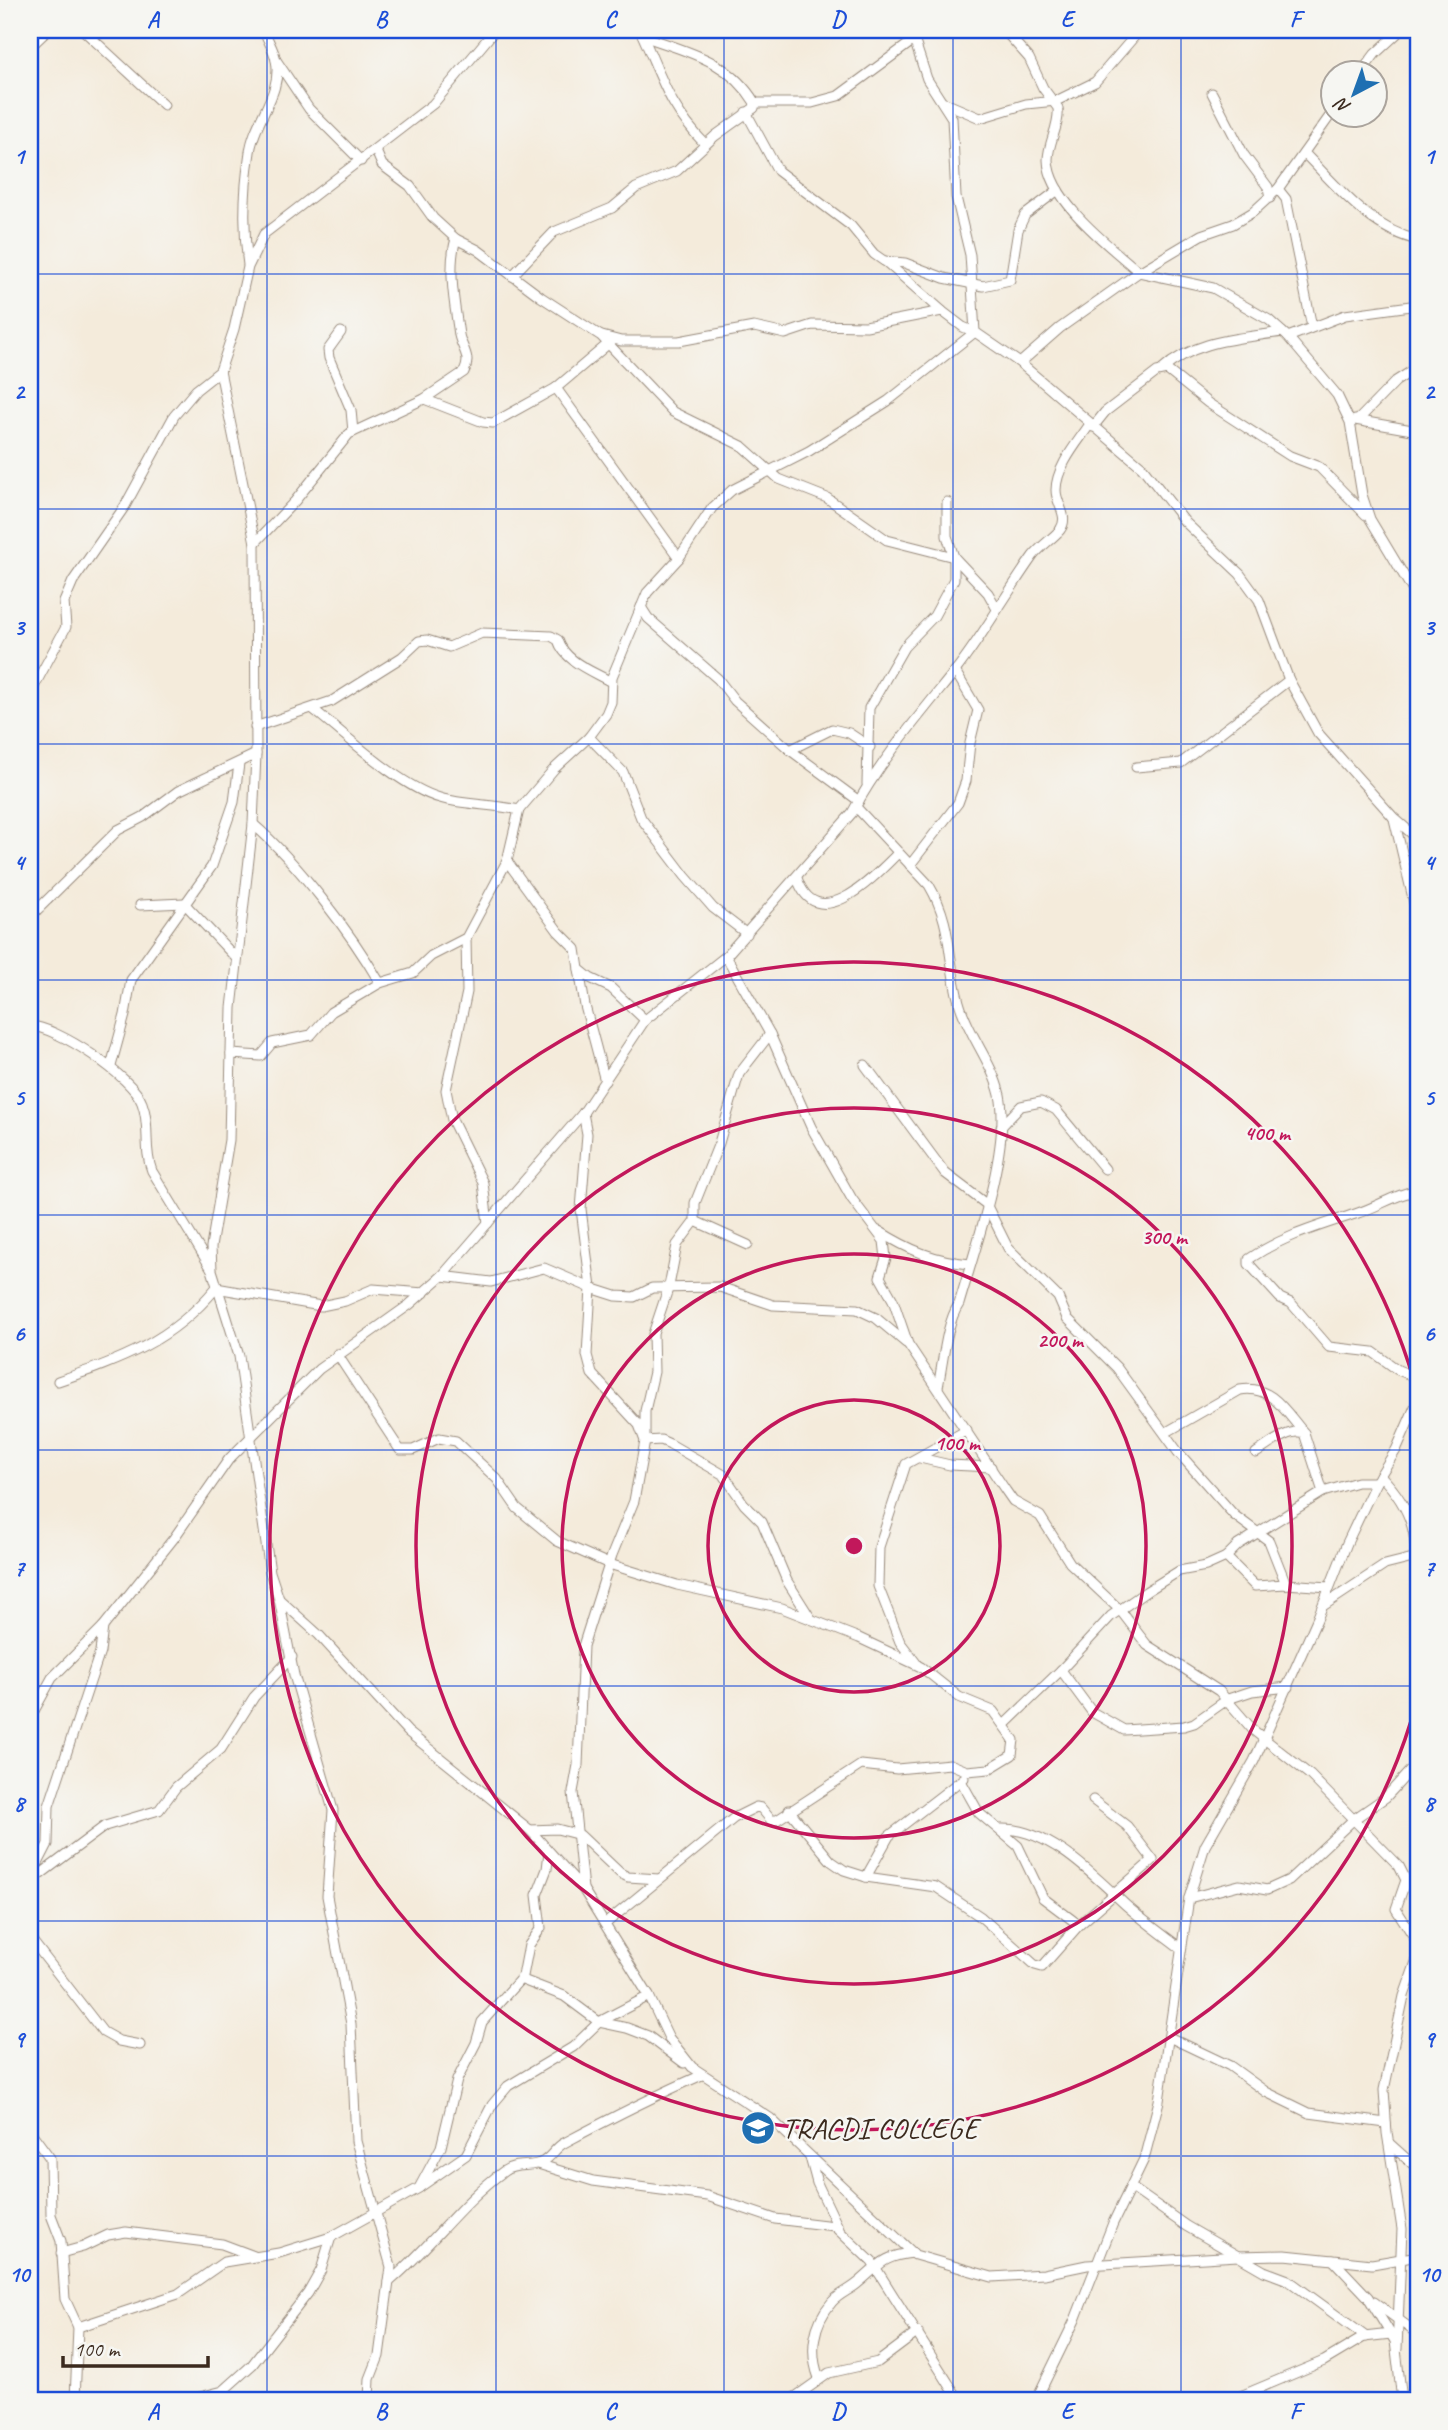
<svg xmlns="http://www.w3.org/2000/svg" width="1448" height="2430" font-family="Caveat,sans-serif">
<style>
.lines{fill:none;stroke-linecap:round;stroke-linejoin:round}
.minor-casing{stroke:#988a7c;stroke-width:11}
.minor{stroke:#fff;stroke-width:9}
.grid{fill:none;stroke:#1d4ed8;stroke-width:2;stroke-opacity:0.55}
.ring{fill:none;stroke:#c2185b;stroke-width:3.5}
.labels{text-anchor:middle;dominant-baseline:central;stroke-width:5;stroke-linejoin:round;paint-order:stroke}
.poi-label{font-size:30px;fill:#3b2a1e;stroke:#f6f6f2;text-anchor:start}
.centre{fill:#c2185b;stroke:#f6f6f2;stroke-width:3.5}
.ring-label{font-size:21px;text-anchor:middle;font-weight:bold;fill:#c2185b;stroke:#f6f6f2;stroke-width:5;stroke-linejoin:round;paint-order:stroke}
.neatline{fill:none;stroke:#1d4ed8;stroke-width:2.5}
.grid-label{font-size:23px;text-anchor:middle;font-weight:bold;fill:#1d4ed8}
</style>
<rect width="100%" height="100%" fill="#f6f6f2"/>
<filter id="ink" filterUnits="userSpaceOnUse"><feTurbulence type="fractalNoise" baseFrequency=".0143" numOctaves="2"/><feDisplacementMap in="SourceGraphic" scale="14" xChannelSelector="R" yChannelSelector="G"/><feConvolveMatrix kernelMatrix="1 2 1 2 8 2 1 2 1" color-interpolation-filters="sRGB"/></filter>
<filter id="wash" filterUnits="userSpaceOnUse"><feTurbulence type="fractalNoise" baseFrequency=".00686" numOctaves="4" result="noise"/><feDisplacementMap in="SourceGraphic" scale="28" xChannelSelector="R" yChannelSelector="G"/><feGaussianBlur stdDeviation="1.57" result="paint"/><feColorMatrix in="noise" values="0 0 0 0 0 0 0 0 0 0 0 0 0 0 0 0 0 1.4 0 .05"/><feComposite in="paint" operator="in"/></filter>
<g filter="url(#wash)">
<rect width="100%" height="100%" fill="#f4ebdb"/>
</g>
<g filter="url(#ink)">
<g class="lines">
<g class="minor-casing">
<g id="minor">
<path d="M83,30L164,105"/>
<path d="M640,30C662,77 667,105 705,144"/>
<path d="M911,30L927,79L952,118L956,197L970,255L975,332L1020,363L1142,467L1185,522L1240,574L1259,600L1289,680L1318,733L1394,818L1418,839"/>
<path d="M1004,30L1029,58L1043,88L1058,108C1060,126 1048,142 1048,160C1049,201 1111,247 1139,272L1201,235L1233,224L1253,212L1278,189L1332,113"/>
<path d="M30,47L48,30"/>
<path d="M276,60L309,109L361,161"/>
<path d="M1360,74L1375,54L1401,30"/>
<path d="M1212,93L1244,155L1268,187L1270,198"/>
<path d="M755,103H812L838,96L914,40"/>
<path d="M945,103L980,118L1026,104L1056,101L1095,82L1140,30"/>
<path d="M746,112L778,171L851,226L874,254L884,261L905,263L944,278L983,286L1010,280L1018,230L1025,215L1058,190"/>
<path d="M376,151L382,165L410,186L433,218L456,239L478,250L541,297L601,336L673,412L742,446L779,479L827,498L887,540L954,557L988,593L997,609"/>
<path d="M1304,153C1337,186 1371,230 1418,240"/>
<path d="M1278,189L1286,199L1312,327"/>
<path d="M885,261L942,311"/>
<path d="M248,265C243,228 244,189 250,152C254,120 283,93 276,60C274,50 267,39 264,30"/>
<path d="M512,276L554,232L612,208L636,188L677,171L715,136L754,108L755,103C729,60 688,52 643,36"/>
<path d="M1415,306L1418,321"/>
<path d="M341,332L328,350L329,358L351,410L353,432"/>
<path d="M602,336L621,341H679L754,327L785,334L812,325L866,326L942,311L963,327L975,332"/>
<path d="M1288,337L1345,315L1418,305"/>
<path d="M1020,363L1060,328L1139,272L1213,288L1269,320L1288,337L1337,395L1350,422L1362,495L1370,519L1418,599"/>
<path d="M1162,370C1196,339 1239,339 1282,332"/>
<path d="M556,388L679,558"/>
<path d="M424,399L483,422L493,423L556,388L608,344"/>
<path d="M1355,420L1418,431"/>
<path d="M1358,420L1396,381L1418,367"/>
<path d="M1090,424C1078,442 1056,467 1056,490C1056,505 1070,516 1060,530C1052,539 1041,546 1033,556C1006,594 984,634 956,670C919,716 880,761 852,813L726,956L770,1034L811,1127L852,1199L884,1241L886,1258L880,1277L893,1300L908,1344L1006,1491L1013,1501L1040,1516L1070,1563L1120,1610L1147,1645L1219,1691L1253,1730L1310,1775L1399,1866L1406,1880L1396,1909L1418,1943"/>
<path d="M1093,427L1105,412L1157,372L1167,370L1208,403L1290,456L1319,467L1366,515"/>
<path d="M255,543L295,501L349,434L424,399L464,372C472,357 462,349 459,335C455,306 447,268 456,239"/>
<path d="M641,607L648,618L718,679L735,701L790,750L859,801"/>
<path d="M30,694L66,627L64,602L73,581L125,506L174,416L196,390L220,371"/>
<path d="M313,709C347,736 400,787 440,798C463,805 494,804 519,810L554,769L589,737L606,714L611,702L612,677L647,593L679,558L712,508L732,490L809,451L888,401L975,332"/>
<path d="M255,727L332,701L402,657L419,641L427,640L449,647L482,633L551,636L558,640C565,662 592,671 611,682"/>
<path d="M589,737L623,772L641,818L685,876L713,908L747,934"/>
<path d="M790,750L832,729L849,733L870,747"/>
<path d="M1136,767L1181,763L1289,680"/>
<path d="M867,784L869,708L904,647L934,616L954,579V557L947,536V502"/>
<path d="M856,807L929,885C953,925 947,959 959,1002C968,1035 992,1061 1000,1095C1011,1147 974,1252 959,1304C946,1323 943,1363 938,1387"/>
<path d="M1394,819L1418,919"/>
<path d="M507,861L558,931L576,949L579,969L590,978L611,988L645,1020"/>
<path d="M910,865L958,803L966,781L970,743L978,710L955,671"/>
<path d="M797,878C817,937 873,878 897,854"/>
<path d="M140,905L184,903L237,959"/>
<path d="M30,917L118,830L143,817L178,791L256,754"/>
<path d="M466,938L467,992L446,1090L452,1120L483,1183L488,1223"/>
<path d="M579,969L585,1006L605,1081"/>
<path d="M380,983L413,973L431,956L466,938L507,861L519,810"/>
<path d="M30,1026C56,1026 133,1077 142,1103C151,1126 143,1149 152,1171L211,1268"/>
<path d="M770,1034L739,1074L719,1143L695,1203V1221L677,1245L669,1286L653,1334L654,1372L645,1411V1441L661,1440L670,1444L724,1475L744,1504L762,1522L787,1581L811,1619"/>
<path d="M231,1054L261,1056L272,1043L311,1035L331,1012L380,983C351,933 297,862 253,824"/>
<path d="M865,1065L945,1173L986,1204L1008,1248L1058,1297L1067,1318L1117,1368L1178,1452L1234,1515L1269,1541L1286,1584"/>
<path d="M111,1066L125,1015L131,980L212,866L234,802L239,764"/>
<path d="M583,1113L587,1134L581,1209L591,1288L587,1355L592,1374L639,1425L645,1441L634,1501L612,1555L583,1646L578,1765L573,1792L583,1889"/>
<path d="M1001,1127L1021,1106L1041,1102L1056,1110L1105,1169"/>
<path d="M1418,1190C1396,1194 1379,1206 1358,1213C1319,1226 1283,1236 1249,1259V1264L1280,1298L1291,1303L1329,1347L1373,1352L1398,1370L1418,1378"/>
<path d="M695,1221L748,1245"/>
<path d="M879,1231C909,1250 935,1261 970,1264"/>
<path d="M442,1276L491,1282L544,1268L591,1288L616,1296L634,1297L652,1288L720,1287L773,1305L857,1309L876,1318L906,1343"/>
<path d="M337,1354L400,1450H413L439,1438L456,1441L497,1479L517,1508L557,1541L609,1564L677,1585L782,1608L859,1638L921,1667L959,1697L993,1711L1014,1740L1012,1755L989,1769L967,1771L950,1764L897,1769L861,1765L777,1820H771L761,1808L756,1807L734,1818L605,1924"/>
<path d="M58,1381C122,1359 171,1342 216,1288L321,1306L345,1301L373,1289L424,1293"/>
<path d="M1165,1433L1240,1390C1271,1384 1286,1412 1304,1433"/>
<path d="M1256,1453C1269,1445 1288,1428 1304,1433L1323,1492"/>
<path d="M920,1458L950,1465L991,1467"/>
<path d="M1380,1475C1421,1517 1416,1545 1417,1600C1417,1611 1416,1622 1418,1632"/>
<path d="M1226,1557L1255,1586L1286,1584L1329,1587"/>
<path d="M279,1599L319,1635L408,1732L530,1830L583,1889L649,1996L669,2038L692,2067L770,2118L915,2255L992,2277L1044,2274L1087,2265L1238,2256L1285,2255L1372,2264L1418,2256"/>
<path d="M1323,1606L1385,1565L1417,1557"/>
<path d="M916,1663L900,1642L878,1586L879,1547L906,1464L967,1430"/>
<path d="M1061,1670L1092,1712L1124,1730L1184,1726L1194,1723L1228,1699L1252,1691L1288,1687"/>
<path d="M30,1718L52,1678L103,1627L174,1538L229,1459L319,1369L409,1305L442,1276L583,1113L645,1020L726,956"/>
<path d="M1005,1724L1061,1670L1111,1616L1147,1591L1179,1571L1206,1566L1226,1557L1238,1545L1323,1492L1357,1482H1376"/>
<path d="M961,1781L979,1813L1018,1846L1043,1898L1079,1925"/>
<path d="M789,1810L831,1861L844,1870L866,1877L936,1887L981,1917L1035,1965L1042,1967L1079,1925L1153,1860L1127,1826L1093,1800"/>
<path d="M1001,1829C1050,1828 1095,1877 1128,1907C1144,1921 1162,1934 1179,1947"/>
<path d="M530,1830L557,1829L580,1835L620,1873L628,1877L659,1879"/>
<path d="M866,1877L889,1836L964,1778"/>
<path d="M30,1879L48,1844L49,1806L100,1652L103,1627"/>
<path d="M30,1882L105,1826L159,1810L176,1787L221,1749L254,1697L292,1657"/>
<path d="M1189,1898L1239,1885L1267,1890L1289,1880L1354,1819L1386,1797L1418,1762"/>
<path d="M30,1938L103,2032L119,2041L140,2045"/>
<path d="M520,1979L564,1996L599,2022L627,2028L648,2036L684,2063"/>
<path d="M1169,2037L1230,2066L1266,2092L1309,2113L1386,2123"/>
<path d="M30,2131L50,2158L51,2215L61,2241L65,2299L78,2327L75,2400"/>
<path d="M1389,2143L1418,2169"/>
<path d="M810,2157L817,2183L839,2229"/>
<path d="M538,2164L593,2181L707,2196L775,2219L834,2226L872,2262L959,2400"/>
<path d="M420,2187L466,2155L492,2105L508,2086L573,2047L599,2022L649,1996"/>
<path d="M1132,2188L1186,2226L1264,2271L1288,2280L1366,2337"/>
<path d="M61,2253L83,2247L108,2235L126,2232L222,2244L254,2256"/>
<path d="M1333,2260L1368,2297L1395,2341L1402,2400"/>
<path d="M389,2282C430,2248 460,2203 504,2171C516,2162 532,2169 544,2161C552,2156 556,2147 564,2143C609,2119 654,2096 702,2075"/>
<path d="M1374,2302L1418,2334"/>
<path d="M78,2327L178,2294L224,2262L279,2253L331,2237L419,2188L441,2147L457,2080L476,2043L482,2022L523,1976L529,1945L541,1928L537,1895L547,1869L549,1852"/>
<path d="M1397,2349L1402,2229L1387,2133L1384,2090L1404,1996L1418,1956"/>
<path d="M819,2378C809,2352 813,2324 832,2302C839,2294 850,2290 858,2283C880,2265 882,2256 913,2253"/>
<path d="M188,2400L223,2391L252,2365L308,2293L321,2270L331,2237"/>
<path d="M369,2400L370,2379L379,2356L391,2267L356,2141L351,2024L327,1896L333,1810L294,1675L279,1599L270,1572L239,1356L212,1270L211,1247L229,1140L232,1008L253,824L256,754L255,543L220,371L234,329L248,267L264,234L433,104L495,30"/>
<path d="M791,2400L829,2373L878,2362L918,2332"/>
<path d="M1036,2400L1075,2320L1113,2223L1144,2159L1159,2101L1189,1898L1205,1846L1254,1761L1318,1617L1347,1543L1376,1482L1396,1450L1418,1400"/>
<path d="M1231,2400L1324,2361L1364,2337L1391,2334"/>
</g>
</g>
<use href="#minor" class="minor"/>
</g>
</g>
<path class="grid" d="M267,30V2400M496,30V2400M724,30V2400M953,30V2400M1181,30V2400M30,274H1418M30,509H1418M30,744H1418M30,980H1418M30,1215H1418M30,1450H1418M30,1686H1418M30,1921H1418M30,2156H1418"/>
<g class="ring">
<circle cx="854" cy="1546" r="146"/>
<circle cx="854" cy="1546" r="292"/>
<circle cx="854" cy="1546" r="438"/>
<path d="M1418 1697A584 584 0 1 1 1418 1395"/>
</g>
<defs>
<g id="university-disc" transform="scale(1.75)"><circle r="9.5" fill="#1f6fb2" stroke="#f6f6f2"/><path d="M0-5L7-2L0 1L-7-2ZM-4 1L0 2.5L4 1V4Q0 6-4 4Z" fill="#fff"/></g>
</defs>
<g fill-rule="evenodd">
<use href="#university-disc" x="758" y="2128"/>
</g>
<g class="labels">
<g class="poi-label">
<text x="782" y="2128">TRACDI COLLEGE</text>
</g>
</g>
<circle cx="854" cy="1546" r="10" class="centre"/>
<g class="ring-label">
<text x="1267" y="1140">400 m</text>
<text x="1164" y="1244">300 m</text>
<text x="1060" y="1347">200 m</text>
<text x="957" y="1450">100 m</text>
</g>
<rect width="1448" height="2430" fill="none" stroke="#f6f6f2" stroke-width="77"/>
<g transform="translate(1354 94) rotate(221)"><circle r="33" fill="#f6f6f2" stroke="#aba49d" stroke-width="2"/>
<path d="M0-5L12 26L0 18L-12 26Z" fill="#1f6fb2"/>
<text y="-10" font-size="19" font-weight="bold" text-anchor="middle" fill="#3b2a1e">N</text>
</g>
<path d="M63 2356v10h145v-10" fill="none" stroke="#3b2a1e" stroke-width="3.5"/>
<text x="74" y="2356" font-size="21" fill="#3b2a1e" stroke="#f6f6f2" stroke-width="5" paint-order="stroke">100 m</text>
<rect x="38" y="38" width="1372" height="2354" class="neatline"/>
<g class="grid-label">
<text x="153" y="27">A</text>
<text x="381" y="27">B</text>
<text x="610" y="27">C</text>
<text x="838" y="27">D</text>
<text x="1067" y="27">E</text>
<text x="1295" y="27">F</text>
<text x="19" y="164">1</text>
<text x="1429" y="164">1</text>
<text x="19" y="399">2</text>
<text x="1429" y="399">2</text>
<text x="19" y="635">3</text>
<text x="1429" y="635">3</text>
<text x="19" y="870">4</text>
<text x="1429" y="870">4</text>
<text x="19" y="1105">5</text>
<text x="1429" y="1105">5</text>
<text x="19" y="1341">6</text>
<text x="1429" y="1341">6</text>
<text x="19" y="1576">7</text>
<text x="1429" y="1576">7</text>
<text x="19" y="1811">8</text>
<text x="1429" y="1811">8</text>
<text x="19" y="2047">9</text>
<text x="1429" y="2047">9</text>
<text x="19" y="2282">10</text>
<text x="1429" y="2282">10</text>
<text x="153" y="2419">A</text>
<text x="381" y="2419">B</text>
<text x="610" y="2419">C</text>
<text x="838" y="2419">D</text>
<text x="1067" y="2419">E</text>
<text x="1295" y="2419">F</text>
</g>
</svg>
